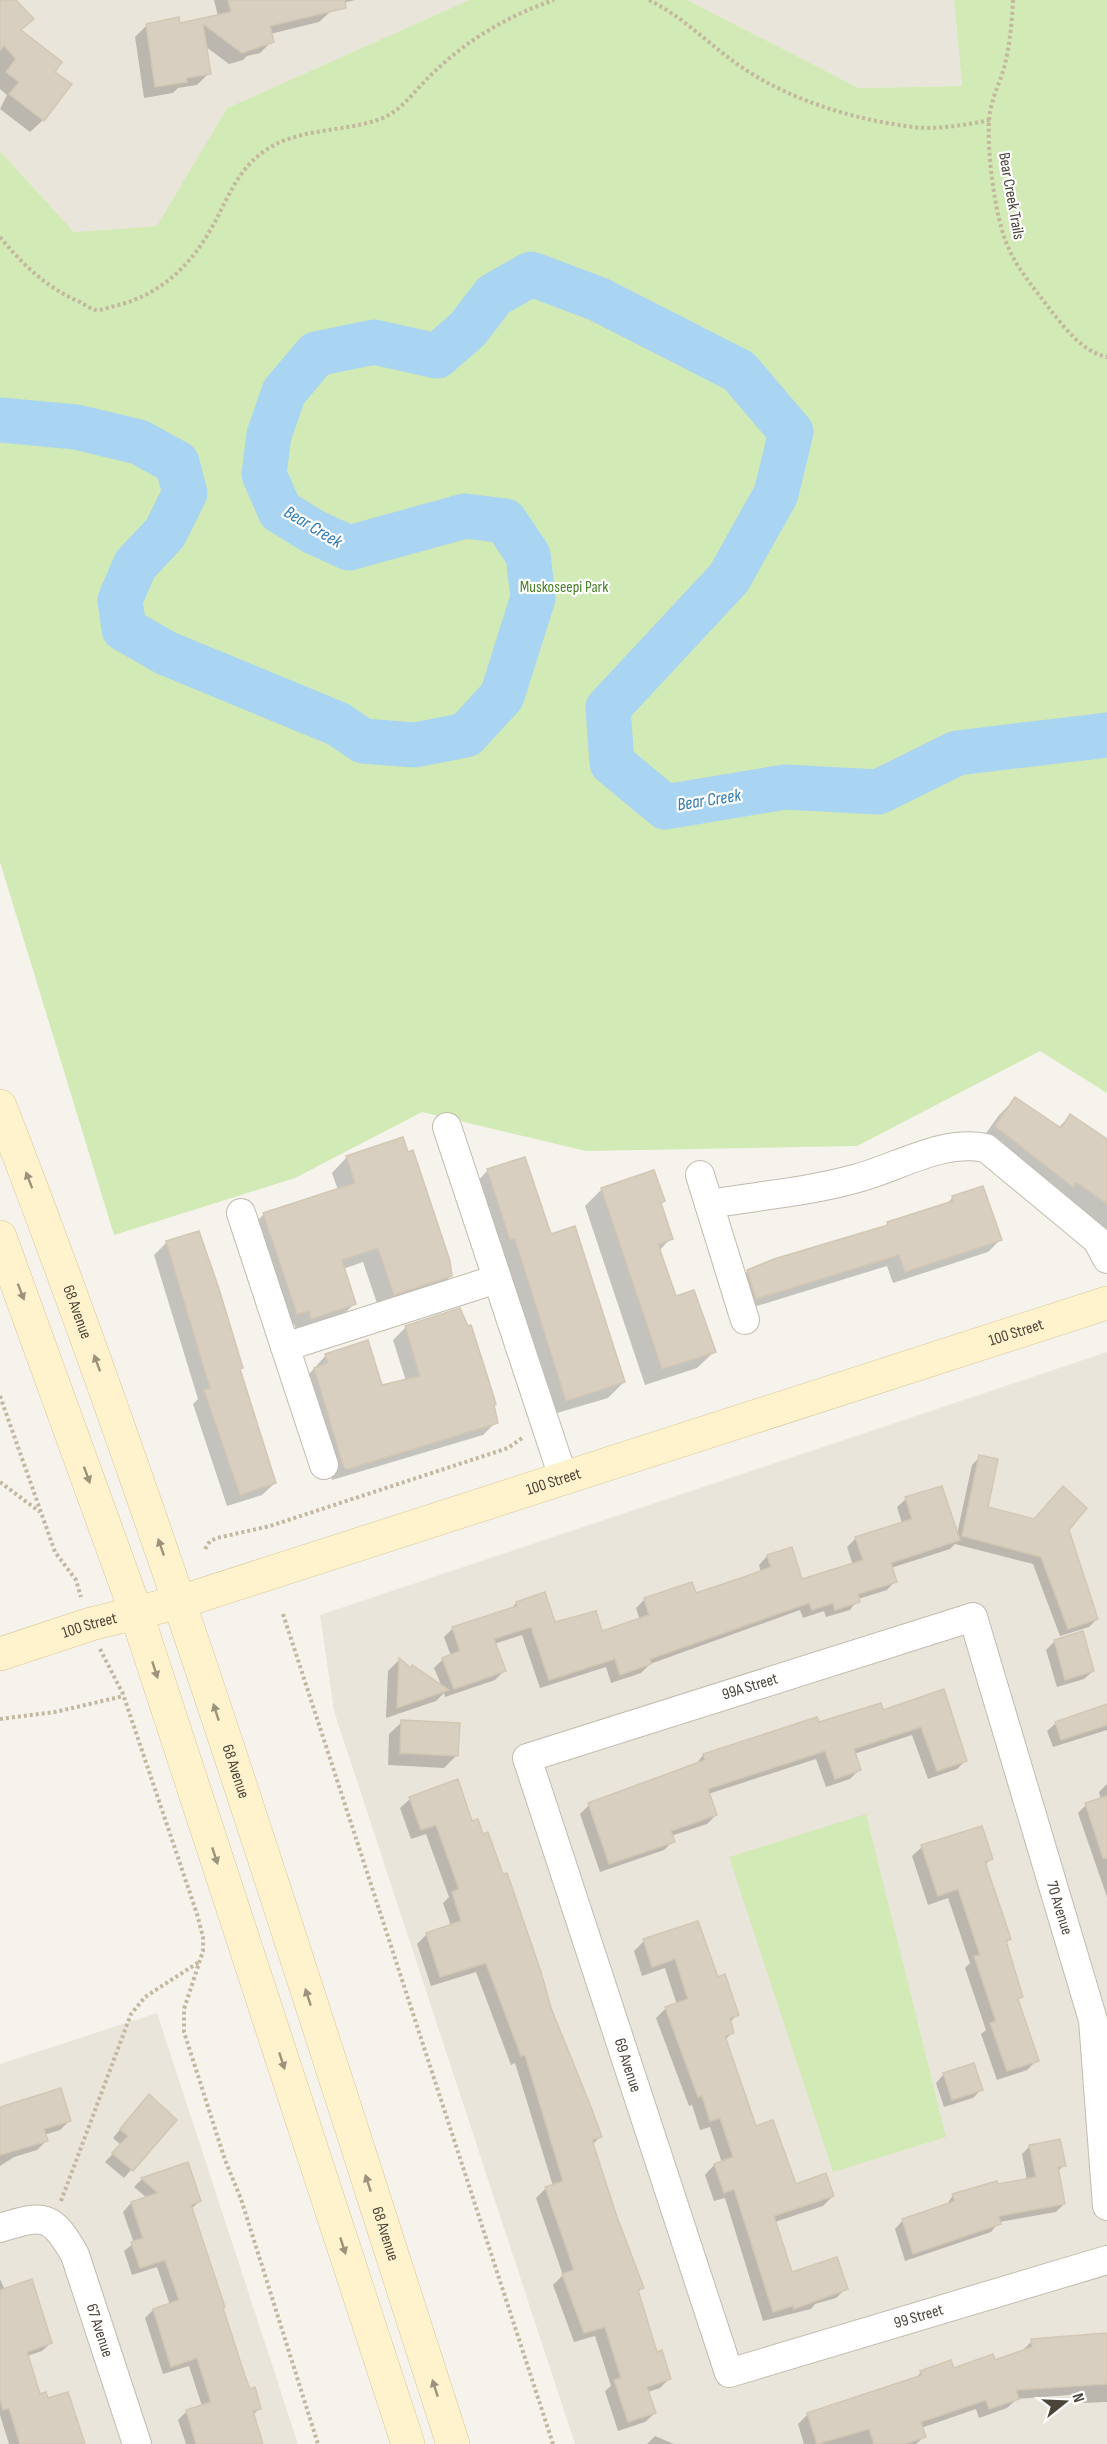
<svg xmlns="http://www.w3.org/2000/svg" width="1107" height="2444" font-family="'Sofia Sans Condensed',sans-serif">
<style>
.residential{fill:#eae5da}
.green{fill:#d2eab5}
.shadow{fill:#0003}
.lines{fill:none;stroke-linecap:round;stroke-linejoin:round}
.river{stroke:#a9d4f2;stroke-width:45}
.building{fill:#d8cfc1;stroke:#d3c7b4;stroke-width:1.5}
.street-casing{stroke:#c2bbae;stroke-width:30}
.secondary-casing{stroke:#d6c79b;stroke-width:34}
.path{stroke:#c4b79f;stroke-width:4;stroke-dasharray:3 3;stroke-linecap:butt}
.street{stroke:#fff;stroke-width:28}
.secondary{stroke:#fff3cd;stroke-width:33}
.oneway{fill:#9c937c}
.labels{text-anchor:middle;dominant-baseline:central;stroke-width:4.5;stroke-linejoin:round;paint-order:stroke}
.street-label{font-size:16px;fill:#4b4439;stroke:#fff}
.park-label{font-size:16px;fill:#4a7f2a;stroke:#fff}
.water-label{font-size:18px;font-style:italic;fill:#2e7ab2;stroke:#fff}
</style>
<rect width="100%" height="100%" fill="#f6f3ec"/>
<g class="residential">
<path d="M0,0H469L227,108L158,226L74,232L0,151Z"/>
<path d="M687,0H954L962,86L859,88Z"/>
<path d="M1107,1352V2444H575L334,1711L320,1615Z"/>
<path d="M157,2013L298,2444H0V2064Z"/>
</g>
<g class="green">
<path d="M469,0H687L859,88L962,86L954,0H1107V1093L1040,1051L857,1146L586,1151L422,1112L295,1178L114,1235L0,862V151L74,232L157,226L227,108Z"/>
<path d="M866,1814L946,2137L833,2172L729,1857Z"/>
</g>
<g class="shadow">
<path d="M5,0H14L19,31L53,72L43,120L30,132L0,109L7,95L0,89V5Z"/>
<path d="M214,0H355L330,6L331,11L319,22L270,34L272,41L260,53L247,56L243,60L229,64L205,46L209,73L197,85L178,88L173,93L144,98L135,37L147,25H179L218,16Z"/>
<path d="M1015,1099L1058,1128L1070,1116L1107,1141V1231L979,1143L999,1115Z"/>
<path d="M402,1139L451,1276L436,1290L379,1309L363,1262L343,1269L355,1303L340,1318L297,1333L294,1324L282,1328L249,1229L264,1214L338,1190L332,1173L346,1158Z"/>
<path d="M488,1170L550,1236L624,1382L608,1398L550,1415L473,1186Z"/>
<path d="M602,1189L664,1201L660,1204L671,1238L659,1251L675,1297L714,1352L697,1368L645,1385L585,1206Z"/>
<path d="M952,1198L1000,1240L988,1252L893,1283L887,1266L744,1310L735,1283L748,1271L883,1228L888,1223L945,1206Z"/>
<path d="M198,1233L275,1483L262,1495L227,1506L193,1404L198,1399L154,1255L166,1243Z"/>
<path d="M406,1327L493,1406L496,1422L483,1435L332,1480L302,1382L326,1355L381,1387L406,1381L393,1340Z"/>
<path d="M980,1457L986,1508L1067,1529L1097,1619L1089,1627L1060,1636L1033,1564L955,1544L950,1549L891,1568L895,1581L887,1590L858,1599L850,1610L826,1617L824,1611L803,1618L800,1610L650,1664L641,1673L611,1683L606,1667L540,1688L522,1635L494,1644L504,1671L495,1680L445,1697L444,1693L436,1701L386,1718L388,1671L399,1660L442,1687L434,1668L443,1659L451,1656L444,1637L453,1628L510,1610L516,1603L554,1624L601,1632L640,1620L636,1608L645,1599L695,1595L761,1573L759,1565L767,1556L791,1549L802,1581L853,1565L847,1547L856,1538L902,1523L897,1507L906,1499L957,1534L972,1465Z"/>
<path d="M1055,1641L1093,1671L1084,1679L1057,1687L1046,1650Z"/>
<path d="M943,1691L966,1760L957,1769L928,1779L912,1735L854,1754L859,1770L850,1779L826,1787L816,1759L708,1794L716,1815L707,1824L671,1836L673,1841L664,1850L600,1872L580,1814L589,1805L695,1766L703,1755L818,1724L882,1712Z"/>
<path d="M1107,1705V1730L1053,1747L1047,1731L1056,1723Z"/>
<path d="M402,1722L457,1755L444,1768L388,1765L389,1734Z"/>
<path d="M1107,1784V1897L1078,1813L1086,1805L1101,1800L1099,1792Z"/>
<path d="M410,1799L471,1823L569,2059L572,2058L600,2137L592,2145L615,2217L643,2287L637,2293L656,2354L670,2378L660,2388L648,2392L655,2413L645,2422L618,2431L605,2391L611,2386L595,2336L574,2342L553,2285L563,2275L536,2198L546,2188L553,2186L515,2063L511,2065L476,1972L431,1986L417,1944L427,1934L451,1926L443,1903L449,1897L426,1834L411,1839L400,1808Z"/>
<path d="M922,1847L991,1859L985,1865L1010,1939L1005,1944L1021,1997L1017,2001L1037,2060L1027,2070L997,2080L981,2034L986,2030L965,1968L970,1963L948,1898L928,1905L912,1856Z"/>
<path d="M644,1941L717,1979L737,2015L729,2023L733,2032L725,2040L755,2128L795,2186L833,2196L823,2206L775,2222L791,2274L846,2288L836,2298L815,2304L811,2309L763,2321L725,2198L714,2201L705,2175L714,2165L722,2163L710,2127L700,2130L692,2105L689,2106L656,2018L666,2008L677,2005L665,1968L642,1976L634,1951Z"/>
<path d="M944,2074L981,2090L973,2098L944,2107L936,2083Z"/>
<path d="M141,2104L175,2120L124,2178L105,2162L121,2145L113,2138Z"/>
<path d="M0,2108L69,2121L60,2130L44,2135L46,2141L37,2150L14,2157L0,2166Z"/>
<path d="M1030,2146L1064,2165L1057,2172L1064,2204L1056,2212L999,2222L991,2232L905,2261L895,2229L903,2220L946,2206L953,2195L1027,2180L1022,2154Z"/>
<path d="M187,2164L200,2201L191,2209L243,2377L260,2408L253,2415L262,2444H186L178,2420L186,2412L202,2406L189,2366L163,2374L145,2318L153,2310L170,2305L157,2267L132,2275L124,2251L134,2243L123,2212L131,2203L147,2198L134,2187L142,2179Z"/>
<path d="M0,2279L5,2290L51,2343L42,2351L27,2356L39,2395L83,2444H9L0,2415Z"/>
<path d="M1107,2335V2402L1083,2403L1082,2394L1017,2399L1007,2408L979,2418L976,2409L921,2428L924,2437L916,2444H804L798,2424L808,2414L915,2379L921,2372L994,2362L1022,2351L1032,2341Z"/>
<path d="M655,2436L674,2444H647Z"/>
</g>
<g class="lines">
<path class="river" d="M0,420L76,427L139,442L177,463L185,493L165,533L135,565L120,600L124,629L166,653L338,724L363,741L415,745L466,735L502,696L533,598L528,555L505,521L465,516L349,548L314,532L280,511L264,474L269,435L284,392L316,354L374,342L437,356L468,329L494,295L531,274L598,299L739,371L791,432L776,494L729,578L608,708L612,763L665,807L785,787L878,792L957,753L1107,735"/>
</g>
<g class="building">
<path d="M0,0H16L34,19L21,30L62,62L55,72L72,84L44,121L9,94L19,82L6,72L16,59L4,46L0,50Z"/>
<path d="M228,0H345L346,8L270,26L274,42L242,53L203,24L211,74L186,78L187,82L155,87L146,24L179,17L180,23L231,12Z"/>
<path d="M1015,1097L1061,1128L1070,1114L1107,1139V1204L1076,1182L1073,1187L995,1126Z"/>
<path d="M403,1137L408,1152L413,1150L450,1261L452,1276L394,1295L378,1248L342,1260L356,1304L311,1319L309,1311L297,1314L263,1213L355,1183L346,1156Z"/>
<path d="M525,1157L551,1234L575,1226L625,1382L566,1401L515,1239L510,1240L487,1169Z"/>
<path d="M654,1170L665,1201L661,1203L673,1239L658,1244L676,1296L694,1290L716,1352L662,1369L601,1188Z"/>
<path d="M983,1186L1002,1240L905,1272L899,1255L756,1299L747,1270L774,1259L888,1225L887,1222L953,1201L952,1196Z"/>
<path d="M199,1231L219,1289L243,1368L240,1369L276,1483L240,1495L204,1390L210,1388L166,1241Z"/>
<path d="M460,1308L468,1326L471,1325L487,1375L496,1404L494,1405L498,1423L348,1469L344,1468L314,1368L328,1363L325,1354L368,1340L382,1385L420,1376L405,1326Z"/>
<path d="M979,1455L998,1459L988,1507L1034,1519L1063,1486L1087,1508L1069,1530L1098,1619L1068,1629L1041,1557L962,1536Z"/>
<path d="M942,1486L960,1540L891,1563L897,1582L858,1594L860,1602L835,1610L833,1603L812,1610L809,1603L650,1659L651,1664L620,1675L615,1659L549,1680L531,1627L494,1639L506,1671L454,1689L442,1658L460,1651L452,1627L517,1606L516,1602L545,1592L555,1622L596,1611L602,1631L649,1615L644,1598L692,1582L696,1593L741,1578L771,1567L767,1555L792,1547L802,1579L863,1560L855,1537L912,1519L905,1497Z"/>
<path d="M1083,1631L1094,1671L1065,1680L1054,1640Z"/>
<path d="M399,1658L411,1668L412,1665L449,1690L397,1708Z"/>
<path d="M944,1689L967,1761L937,1771L921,1727L854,1749L861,1770L835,1779L825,1751L708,1789L717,1815L671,1831L675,1842L609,1864L588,1803L705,1760L703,1754L817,1717L819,1722L881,1703L883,1710Z"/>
<path d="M1107,1704V1725L1061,1740L1055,1722Z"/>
<path d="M401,1720L460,1723L458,1756L400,1753Z"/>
<path d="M458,1779L472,1821L478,1819L483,1834L488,1832L503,1874L507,1873L541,1972L551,2008L591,2107L602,2137L592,2140L617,2217L644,2288L638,2290L657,2352L662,2350L671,2379L647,2387L656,2413L628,2422L614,2380L621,2378L605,2327L584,2333L562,2274L574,2270L545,2187L563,2181L525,2055L521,2056L486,1963L440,1977L426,1933L461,1921L452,1892L459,1889L436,1825L421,1830L409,1797Z"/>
<path d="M1107,1796V1858H1103L1085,1803Z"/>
<path d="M982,1826L993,1859L985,1862L1011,1939L1006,1941L1023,1997L1018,1999L1039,2061L1007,2071L990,2023L996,2021L974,1956L980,1955L958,1889L938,1896L921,1845Z"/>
<path d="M698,1921L718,1977L725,1974L739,2015L730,2018L734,2033L725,2036L756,2126L773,2120L796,2184L826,2173L834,2196L774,2216L792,2272L837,2257L848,2289L794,2309L793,2306L773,2312L734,2189L724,2193L714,2164L733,2157L720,2118L710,2121L702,2096L698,2097L665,2007L688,1999L675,1959L652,1967L643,1939Z"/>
<path d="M974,2063L983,2090L952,2100L943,2073Z"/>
<path d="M61,2088L71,2121L44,2129L48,2141L0,2155V2107Z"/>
<path d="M149,2094L177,2120L133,2171L112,2153L128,2136L120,2129Z"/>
<path d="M1060,2139L1066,2166L1058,2167L1065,2204L999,2216L1001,2224L913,2254L902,2219L955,2201L952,2194L997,2181L998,2184L1036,2177L1029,2145Z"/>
<path d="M188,2162L201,2201L191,2205L225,2307L223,2308L245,2376L250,2389L255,2387L261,2409L253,2411L263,2444H196L186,2410L211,2402L197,2358L171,2367L153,2309L179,2300L165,2260L140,2268L131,2242L143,2238L131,2202L158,2193L141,2178Z"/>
<path d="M32,2279L52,2343L27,2352L40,2394L46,2392L48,2398L68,2392L85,2444H20L9,2408L3,2410L0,2399V2290Z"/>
<path d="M1107,2333V2384L1016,2390L1019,2399L989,2409L986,2400L921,2422L926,2437L905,2444H874L869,2429L817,2444L807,2413L922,2375L920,2371L951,2360L954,2368L993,2354L995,2360L1032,2347L1031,2339Z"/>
</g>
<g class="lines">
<g class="street-casing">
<g id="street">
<path d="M447,1127L563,1477"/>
<path d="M700,1175L745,1320"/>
<path d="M709,1204C757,1196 807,1192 854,1179C898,1168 940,1139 986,1148L1097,1240L1107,1259"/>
<path d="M241,1213L324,1465"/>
<path d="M285,1347L497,1279"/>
<path id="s1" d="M1107,2206L1093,2020L973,1617L527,1758L729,2373L1107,2260"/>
<path id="s2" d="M0,2228C44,2214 52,2214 75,2255L137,2444"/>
</g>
</g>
<g class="secondary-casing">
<g id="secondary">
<path id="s3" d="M0,1106C170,1545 308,1996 453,2444"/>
<path d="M0,1237L137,1615L408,2444"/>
<path id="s4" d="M0,1654L91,1624L180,1602L1107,1303"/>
</g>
</g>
<g class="path">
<path d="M649,0C687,19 714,50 749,72C796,102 857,120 913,127C937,130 965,125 990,120"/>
<path d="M1013,0C1012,21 1010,43 1005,64C1001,80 993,95 990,112C985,142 995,219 1008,247C1018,270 1034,288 1049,308C1064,327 1082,352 1107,357"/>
<path d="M0,237C23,265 47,288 80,302C85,305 91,309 96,310C102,311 112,306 118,305C158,295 187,269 208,234C226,205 234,173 263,152C297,127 342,133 380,119C402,111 414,91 431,75C465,41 509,15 554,0"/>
<path d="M0,1396L55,1552L76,1580L81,1597"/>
<path d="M0,1482L40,1512"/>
<path d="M205,1549L210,1541L217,1538L270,1526L508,1448L522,1438"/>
<path d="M283,1614L553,2444"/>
<path d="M100,1649L123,1694L197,1914L203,1937V1951L184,2009V2032L225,2160L241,2199L318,2444"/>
<path d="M0,1719L55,1712L124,1696"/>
<path d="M61,2201L131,2014L145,1997L199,1962"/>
</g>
<use href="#street" class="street"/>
<use href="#secondary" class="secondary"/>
</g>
<defs><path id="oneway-solid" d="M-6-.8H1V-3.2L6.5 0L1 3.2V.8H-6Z" transform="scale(1.5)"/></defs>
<g class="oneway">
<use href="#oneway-solid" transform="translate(29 1180) rotate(-111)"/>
<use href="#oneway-solid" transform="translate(21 1292) rotate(69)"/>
<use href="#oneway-solid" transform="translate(97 1363) rotate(-110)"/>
<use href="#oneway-solid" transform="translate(87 1475) rotate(70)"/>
<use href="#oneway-solid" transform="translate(161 1547) rotate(-109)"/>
<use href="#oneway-solid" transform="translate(155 1670) rotate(72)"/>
<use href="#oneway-solid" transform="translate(216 1712) rotate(-108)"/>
<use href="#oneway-solid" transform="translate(215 1856) rotate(72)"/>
<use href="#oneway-solid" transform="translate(308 1997) rotate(-108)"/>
<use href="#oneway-solid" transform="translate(282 2061) rotate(72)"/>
<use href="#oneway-solid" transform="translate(368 2183) rotate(-108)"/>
<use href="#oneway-solid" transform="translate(343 2246) rotate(72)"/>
<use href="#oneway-solid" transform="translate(435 2388) rotate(-108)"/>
</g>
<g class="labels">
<g class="street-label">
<text transform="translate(1011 196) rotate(80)">Bear Creek Trails</text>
<text stroke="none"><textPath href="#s3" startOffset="220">68 Avenue</textPath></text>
<text stroke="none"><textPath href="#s4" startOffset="1066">100 Street</textPath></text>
<text stroke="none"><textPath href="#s4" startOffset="580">100 Street</textPath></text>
<text stroke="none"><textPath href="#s4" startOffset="94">100 Street</textPath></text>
<text transform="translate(750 1687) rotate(-17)">99A Street</text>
<text stroke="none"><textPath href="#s3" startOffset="706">68 Avenue</textPath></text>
<text transform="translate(1059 1908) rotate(73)">70 Avenue</text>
<text stroke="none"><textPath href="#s1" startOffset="1398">69 Avenue</textPath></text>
<text stroke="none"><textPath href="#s3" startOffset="1192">68 Avenue</textPath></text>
<text stroke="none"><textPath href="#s1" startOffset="1920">99 Street</textPath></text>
<text stroke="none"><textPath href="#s2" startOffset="172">67 Avenue</textPath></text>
</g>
<g class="park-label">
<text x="564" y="587">Muskoseepi Park</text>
</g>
<g class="water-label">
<text transform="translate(313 527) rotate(31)">Bear Creek</text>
<text transform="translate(709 800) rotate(-9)">Bear Creek</text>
</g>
</g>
<g transform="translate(1065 2402) rotate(72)" stroke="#ffffff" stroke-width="4.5" paint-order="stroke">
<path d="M0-4.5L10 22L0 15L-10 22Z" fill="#4b4439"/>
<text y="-9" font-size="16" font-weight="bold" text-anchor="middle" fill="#4b4439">N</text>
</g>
</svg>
